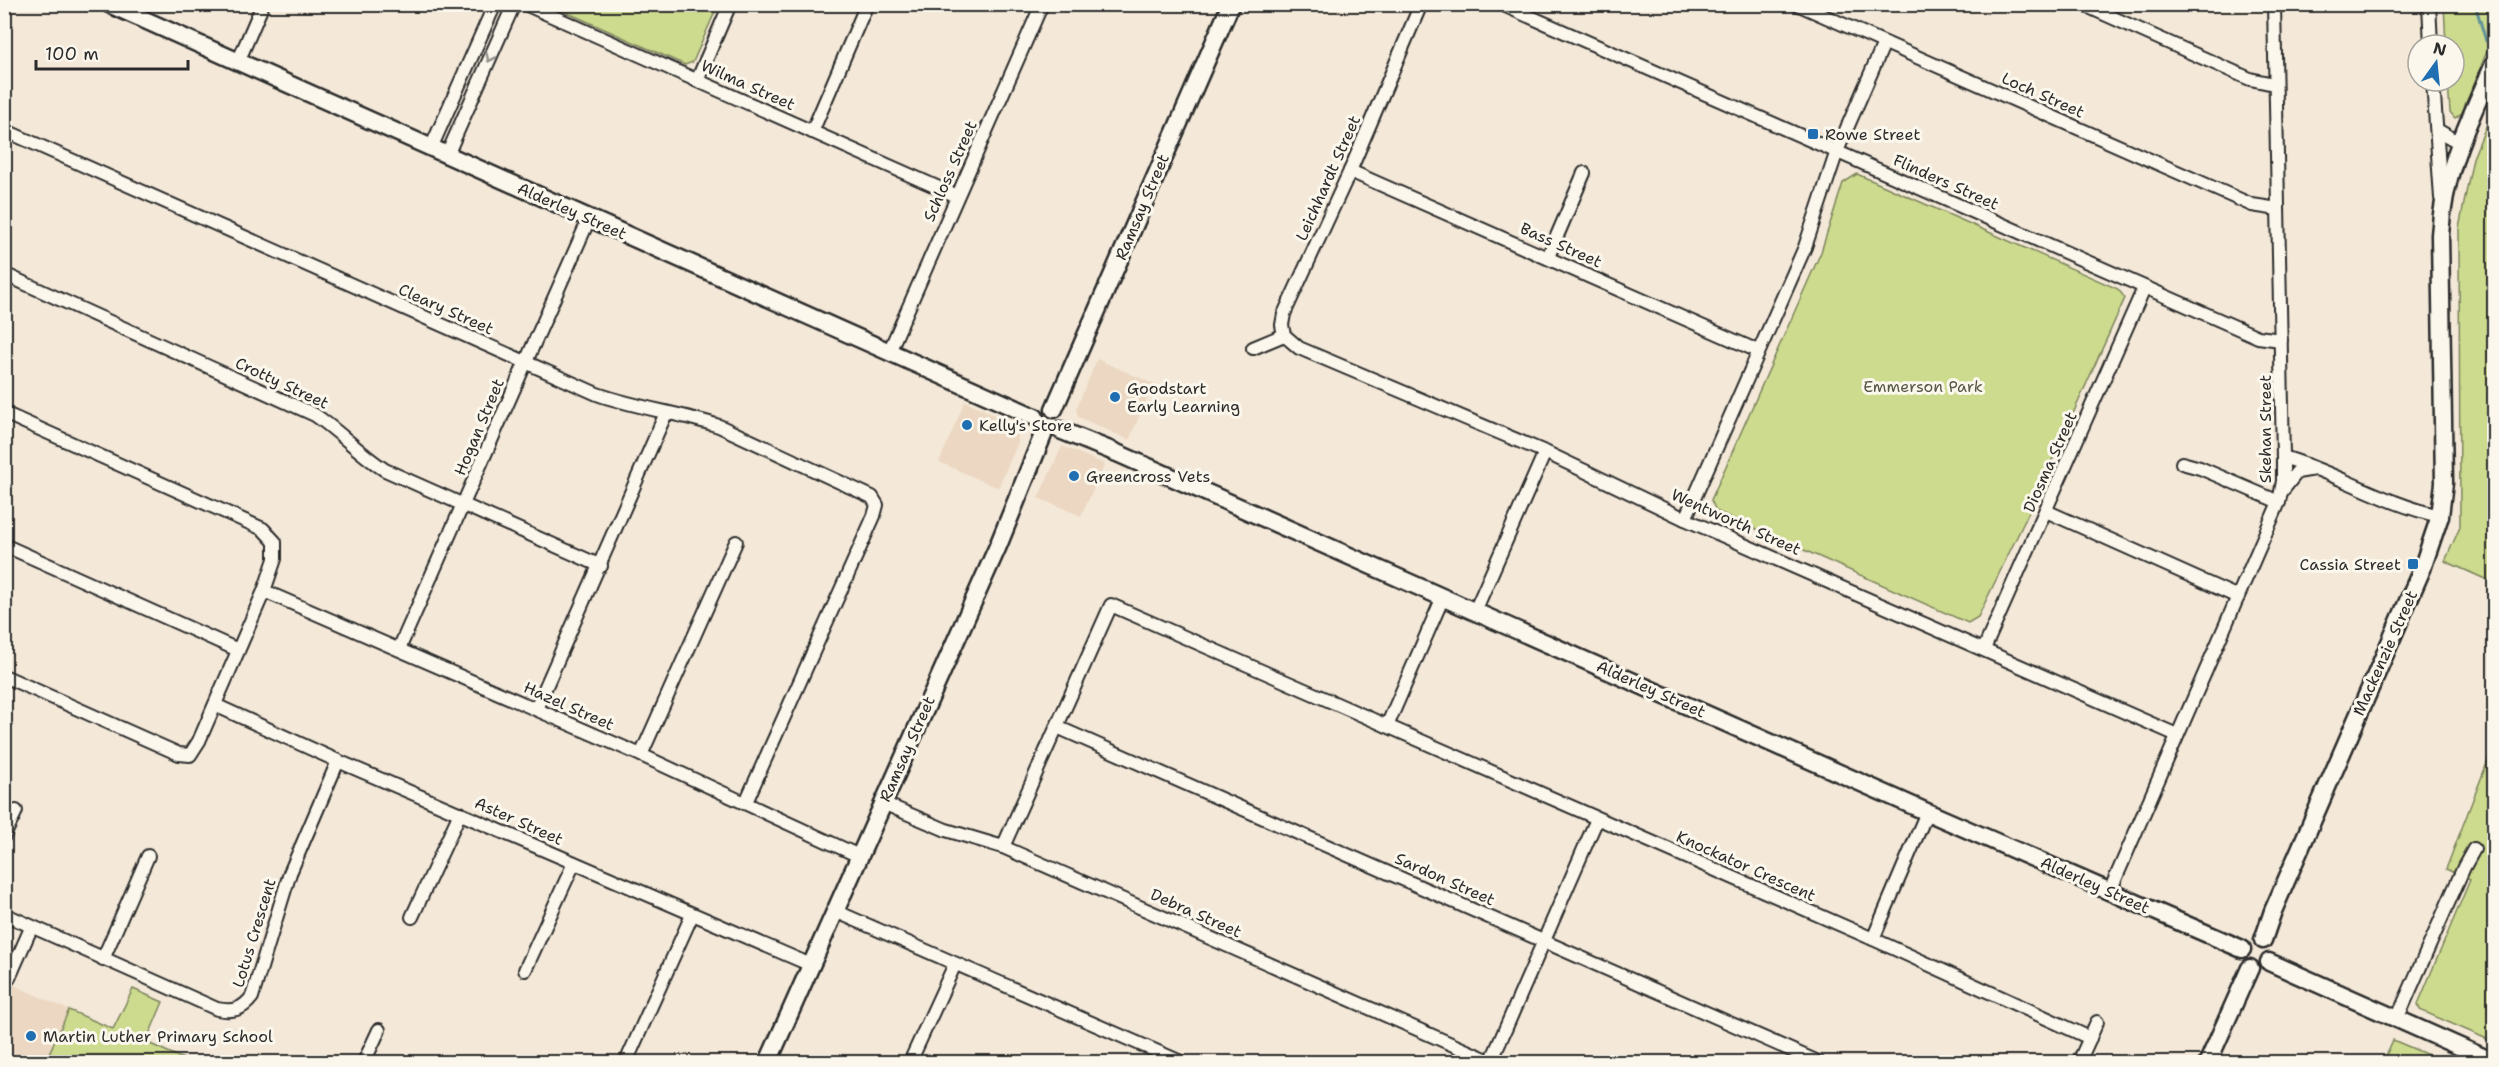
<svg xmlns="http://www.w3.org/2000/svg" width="2499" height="1067" font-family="'Shantell Sans',sans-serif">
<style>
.built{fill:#ecd8c2}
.green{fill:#cddb8e;stroke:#7c835c;stroke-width:1.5}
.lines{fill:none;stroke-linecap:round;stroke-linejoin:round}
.stream{stroke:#629299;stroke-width:3}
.street-casing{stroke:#2b2b2b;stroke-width:16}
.secondary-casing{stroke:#2b2b2b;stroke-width:21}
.street{stroke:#fbf7ec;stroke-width:12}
.secondary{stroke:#fbf7ec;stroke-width:16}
.oneway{stroke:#93918c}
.poi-dot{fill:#1f6fb2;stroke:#fbf7ec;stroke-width:2}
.labels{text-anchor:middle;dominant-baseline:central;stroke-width:6;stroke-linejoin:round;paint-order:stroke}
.street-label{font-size:16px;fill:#2b2b2b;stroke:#fbf7ec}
.poi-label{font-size:16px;fill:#2b2b2b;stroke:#fbf7ec;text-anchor:start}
.park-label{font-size:16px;fill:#545744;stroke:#fbf7ec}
</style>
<rect width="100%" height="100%" fill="#f4e9d9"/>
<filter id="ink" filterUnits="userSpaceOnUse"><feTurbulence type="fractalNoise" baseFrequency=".0167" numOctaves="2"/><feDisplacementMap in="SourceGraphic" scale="12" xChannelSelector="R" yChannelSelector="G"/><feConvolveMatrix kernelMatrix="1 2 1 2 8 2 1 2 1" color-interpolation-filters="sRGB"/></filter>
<g filter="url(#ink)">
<g class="built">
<path d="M1097,359L1154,384L1129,440L1078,417L1076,409Z"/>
<path d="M965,401L1018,426V443L998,488L939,462Z"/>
<path d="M1062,446L1105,464L1081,516L1038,498Z"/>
<path d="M5,981L69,1010L45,1062H5Z"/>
</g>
<g class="green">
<path d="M550,5H718L693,62L685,65Z"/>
<path d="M2444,5H2494V34L2462,113L2455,118L2450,112L2448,81H2454V45H2446Z"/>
<path d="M2494,107V583L2445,561L2460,527L2459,228L2473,158Z"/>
<path d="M1857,174L2118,289L2125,298L2027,516L1978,617L1968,623L1716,511L1711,500L1821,252L1843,183Z"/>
<path d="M2494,745V1042L2420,1010L2418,1004L2470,880L2446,869Z"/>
<path d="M133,989L163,1002L146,1042L190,1062H45L69,1010L113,1029Z"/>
<path d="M2393,1040L2445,1062H2383Z"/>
</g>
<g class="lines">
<path class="stream" d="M2475,4L2486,41"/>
<g class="street-casing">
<g id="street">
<path d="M525,4L957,196"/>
<path d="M1501,4L2258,337L2281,340"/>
<path d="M1797,4L2252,205L2278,209"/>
<path d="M2082,4L2250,79L2274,84"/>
<path d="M2429,4L2431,45"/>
<path d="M238,62L263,4"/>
<path d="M697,81L730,4"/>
<path d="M2433,81L2441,198"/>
<path d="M4,130L597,394C637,408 679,413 719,426L872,497L877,505L874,516L746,802"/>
<path d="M2437,130L2460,143"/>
<path d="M812,132L867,4"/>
<path d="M431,148L495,4"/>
<path d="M447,155L514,4"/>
<path d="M1350,171L1758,351"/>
<path d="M1548,257L1584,173"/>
<path d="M4,274L315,415C340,432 360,454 385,470L601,566"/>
<path d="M1284,335L1299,348L1545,452L1685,519L2177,735"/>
<path d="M1253,348L1284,335L1282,325L1284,314L1350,171L1421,4"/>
<path d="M889,352L1042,4"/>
<path d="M4,413L263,529L275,542V559L264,591L199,741L190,755L179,754L4,676"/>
<path d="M2283,457C2337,473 2385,504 2440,516"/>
<path d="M2182,463L2200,468L2279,502"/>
<path d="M2282,491L2297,472L2315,469"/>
<path d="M2046,511L2238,597"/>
<path d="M1685,519L1805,247L1837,151L1884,43"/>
<path d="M4,545L238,650"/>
<path d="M264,591L641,755L859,856"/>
<path d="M1475,611L1545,452"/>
<path d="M399,649L589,219"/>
<path d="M1984,649L2144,288"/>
<path d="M215,705L338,761L811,965"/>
<path d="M536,709L666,413"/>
<path d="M1387,726L1443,597"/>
<path d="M1057,727L1818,1062"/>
<path d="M641,755L736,542"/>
<path d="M883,803L946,830L1003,847L1492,1062"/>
<path d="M4,836L16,811"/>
<path d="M1003,847L1111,605L1873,939L2090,1038"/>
<path d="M2110,891L2279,502L2283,481V457L2274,4"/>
<path d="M835,911L1181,1062"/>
<path d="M4,914L217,1009C233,1012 242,1010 252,997L290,873L338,761"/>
<path d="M412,917L460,813"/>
<path d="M1873,939L1927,812"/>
<path d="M103,959L148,856"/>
<path d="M525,970L574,863"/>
<path d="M9,978L31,928"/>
<path d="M2397,1019L2464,867L2474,849"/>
<path d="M364,1062L379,1030"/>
<path d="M626,1062L692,915"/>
<path d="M910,1062L955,964"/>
<path d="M1491,1062L1597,819"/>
<path d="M2079,1062L2097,1022"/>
</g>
</g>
<g class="secondary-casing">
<g id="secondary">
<path d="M109,4L1035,417"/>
<path d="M1054,409L1231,4"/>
<path d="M1060,430L1117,453L1927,812L2242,949"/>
<path d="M2263,940L2273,911L2422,569L2440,516L2444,483L2440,235C2444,168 2468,124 2494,64"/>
<path d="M2269,962L2494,1062"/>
<path d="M768,1062L998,546L1043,435"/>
<path d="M2208,1062L2250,968"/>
</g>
</g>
<use href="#street" class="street"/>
<use href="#secondary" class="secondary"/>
</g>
<defs><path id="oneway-chevron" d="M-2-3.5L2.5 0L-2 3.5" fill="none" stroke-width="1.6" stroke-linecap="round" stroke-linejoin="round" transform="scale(1.5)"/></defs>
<use class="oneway" href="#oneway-chevron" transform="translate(490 58) rotate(114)"/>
</g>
<g class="poi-dot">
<rect x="1807" y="128" width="12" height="12" rx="3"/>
<circle cx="1115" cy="397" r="6"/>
<circle cx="967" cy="425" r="6"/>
<circle cx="1074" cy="476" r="6"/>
<rect x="2407" y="558" width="12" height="12" rx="3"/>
<circle cx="31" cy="1036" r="6"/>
</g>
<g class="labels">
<g class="street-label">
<text transform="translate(748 85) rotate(24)">Wilma Street</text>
<text transform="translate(2043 95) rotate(24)">Loch Street</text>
<text transform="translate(950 171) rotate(-66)">Schloss Street</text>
<text transform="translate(1328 178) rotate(-66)">Leichhardt Street</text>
<text transform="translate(1946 182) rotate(24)">Flinders Street</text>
<text transform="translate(1142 207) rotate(-67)">Ramsay Street</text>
<text transform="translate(572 211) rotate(24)">Alderley Street</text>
<text transform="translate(1561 245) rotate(24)">Bass Street</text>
<text transform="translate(446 309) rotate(24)">Cleary Street</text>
<text transform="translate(282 383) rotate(25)">Crotty Street</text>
<text transform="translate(479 427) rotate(-67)">Hogan Street</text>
<text transform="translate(2265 429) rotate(-90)">Skehan Street</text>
<text transform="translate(2050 462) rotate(-66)">Diosma Street</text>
<text transform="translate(1736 522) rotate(24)">Wentworth Street</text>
<text transform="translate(2385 653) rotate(-66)">Mackenzie Street</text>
<text transform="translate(1651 689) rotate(24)">Alderley Street</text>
<text transform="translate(569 706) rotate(24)">Hazel Street</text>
<text transform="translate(907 749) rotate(-66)">Ramsay Street</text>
<text transform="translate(519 821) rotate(24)">Aster Street</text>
<text transform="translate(1746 866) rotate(24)">Knockator Crescent</text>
<text transform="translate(1445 879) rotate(24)">Sardon Street</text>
<text transform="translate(2095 885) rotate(24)">Alderley Street</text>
<text transform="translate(1196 913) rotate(24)">Debra Street</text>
<text transform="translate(254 933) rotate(-73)">Lotus Crescent</text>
</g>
<g class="poi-label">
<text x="1825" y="134">Rowe Street</text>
<text x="1127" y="388">Goodstart<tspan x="1127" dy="18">Early Learning</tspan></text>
<text x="979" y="425">Kelly's Store</text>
<text x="1086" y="476">Greencross Vets</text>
<text x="2401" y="564" text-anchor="end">Cassia Street</text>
<text x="43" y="1036">Martin Luther Primary School</text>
</g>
<g class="park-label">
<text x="1923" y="386">Emmerson Park</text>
</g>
</g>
<rect width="2499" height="1067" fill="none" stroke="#fbf7ec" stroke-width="24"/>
<rect x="12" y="12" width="2475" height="1043" fill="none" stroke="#2b2b2b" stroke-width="2" filter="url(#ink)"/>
<g transform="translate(2436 63) rotate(15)"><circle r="28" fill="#fbf7ec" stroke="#a8a59f" stroke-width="1.5"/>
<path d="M0-4.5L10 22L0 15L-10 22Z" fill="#1f6fb2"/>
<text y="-9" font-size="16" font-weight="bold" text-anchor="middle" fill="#2b2b2b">N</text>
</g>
<path d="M36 60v9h152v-9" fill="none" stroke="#2b2b2b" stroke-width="3"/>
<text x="45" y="60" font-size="18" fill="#2b2b2b" stroke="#fbf7ec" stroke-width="4.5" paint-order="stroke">100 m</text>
</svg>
